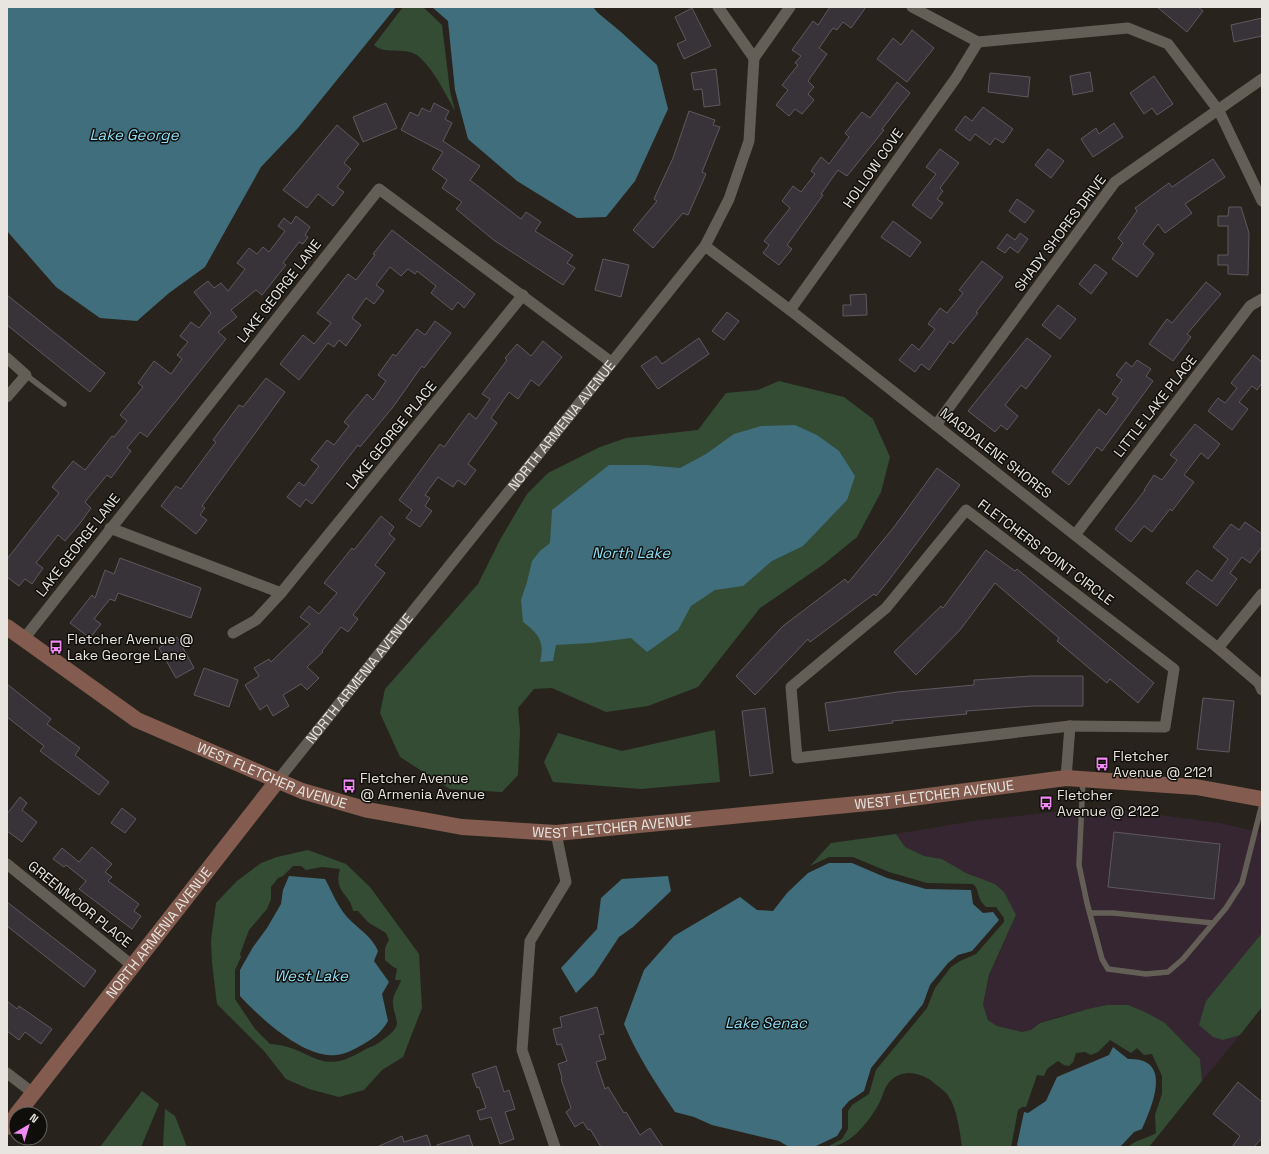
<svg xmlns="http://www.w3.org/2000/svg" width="1269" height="1154" font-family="'Space Grotesk',sans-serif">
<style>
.commercial{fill:#362632}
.green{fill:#344c34;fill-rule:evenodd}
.water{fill:#406e7c}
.building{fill:#383239;stroke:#5f5860}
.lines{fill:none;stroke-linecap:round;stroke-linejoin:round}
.lane{stroke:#645f56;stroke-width:5.5}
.street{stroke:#645f56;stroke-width:11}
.secondary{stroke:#835c4f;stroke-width:16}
.labels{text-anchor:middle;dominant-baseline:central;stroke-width:3;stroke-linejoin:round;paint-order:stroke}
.street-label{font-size:14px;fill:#e8e5e0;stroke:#100e0a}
.poi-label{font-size:14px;fill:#e8e5e0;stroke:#100e0a;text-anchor:start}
.water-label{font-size:15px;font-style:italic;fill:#8cddf5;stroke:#100e0a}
</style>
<rect width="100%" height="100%" fill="#28241d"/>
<path class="commercial" d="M1099,807L1220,823L1262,833V933L1206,1001L1240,1035L1202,1081L1200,1059L1165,1023L1107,1005L1057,1017L1040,1023L1031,1030L1022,1032L997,1026L988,1020L983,1005L990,974L1016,915L995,884L966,873L942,859L924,856L905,847L896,834L973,821Z"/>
<g class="green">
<path d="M403,7H423L442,25L450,91L455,111C447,97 428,56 410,52C398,49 384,54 374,45Z"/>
<path d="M779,381L844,397L873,419L890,457L881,492L857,537L824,564L760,608L698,687L648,706L606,712L552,688L534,689L518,708L520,731L518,775L502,792L450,789L400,757L380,713L385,689L478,584L501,538L527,494L548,473L600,447L626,438L698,430L726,393L758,390Z"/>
<path d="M715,730L720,782L641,789L553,782L544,762L558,733L622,751Z"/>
<path d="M896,834L905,847L924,856L942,859L966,873L995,884L1004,892L1016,915L989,975L983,1005L988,1020L997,1026L1022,1032L1031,1030L1040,1023L1088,1009L1107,1005H1128L1145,1012L1165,1023L1200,1059L1202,1081L1149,1147H1128C1135,1140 1146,1139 1156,1133L1155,1115L1162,1094V1076L1152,1054L1144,1055L1137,1048L1131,1053L1110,1040L1098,1052L1091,1055L1085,1052L1076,1053L1073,1062L1069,1066L1064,1065L1058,1061L1047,1069L1044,1076L1037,1075L1026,1107H1022L1018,1110L1011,1147H962C960,1132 957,1109 949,1097C946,1091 938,1087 933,1082C919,1071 899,1068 887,1085C883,1091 882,1100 877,1107C866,1125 849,1147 827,1147L842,1139L848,1129V1111L852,1105L869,1094L876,1070L927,1008L935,988L951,967L960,961L976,954L1004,922V918L996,907H986C976,898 980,890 973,884L927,883L889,872L853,857H829L810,866L831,843Z"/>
<path d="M308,850L346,864L370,887L419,954L422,1008L403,1057L382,1070L364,1090L339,1097L309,1089L286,1079L264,1051L217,1004L212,963L211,940L216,903L237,881L261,863L277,857ZM293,866H301L306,870L322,867L340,869C333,893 351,894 353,911H358L369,923L386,933L389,940L385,948V960L392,966L397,969L395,980H401C399,988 392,995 393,1003C393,1010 397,1018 397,1024C396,1031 385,1038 380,1042C375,1046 369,1047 364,1050C318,1079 312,1046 270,1044L255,1029L235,999V970L241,957L240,954L249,930L267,909L271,899V887L278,878L283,876Z"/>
<path d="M1262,933V1007L1240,1035L1223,1040L1213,1037L1199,1025L1206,1001Z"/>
<path d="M142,1091L159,1104L141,1147H100Z"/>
<path d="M165,1109L175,1116L187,1147H163Z"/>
</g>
<g class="water">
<path d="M7,7H396L298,128L261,167L205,267L169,293L137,321L100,318L56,287L7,231Z"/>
<path d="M432,7H593L598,13L621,32L657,65L668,109L635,181L606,217L577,218L517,181L468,139L455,90L448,21Z"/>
<path d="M795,425L817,435L839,451L855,476L847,500L803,546L772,561L743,586L715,590L691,606L678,630L647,652L631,638L591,643L556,645L553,661L540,662C545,642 539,634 523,622L521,600L527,582L532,561L540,551L550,543L552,510L609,465H646L680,468L706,454L734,434L761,426Z"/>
<path d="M829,863H852L887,878L926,889L971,890L973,904L983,913L993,912L999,920L972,951L958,955L948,963L930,985L923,1004L871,1068L864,1091L849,1101L842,1109V1128L837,1136L814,1147H789L779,1141L712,1125L694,1117L675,1112C656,1084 637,1055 624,1024L644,970L674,936L740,897L757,910L773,911L787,893L808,873Z"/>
<path d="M289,876L325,879C332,892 337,905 347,917C357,928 372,936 378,951L374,961L389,982L382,994L388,1021C380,1034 375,1037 362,1045C353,1050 346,1054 336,1055C305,1059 260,1018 240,996V970L253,947L267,928L281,904L283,890Z"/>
<path d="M668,876L671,891L633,927L619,937L594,975L576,993L561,968L597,929L601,898L622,879Z"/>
<path d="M1113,1047L1128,1059C1173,1057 1153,1105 1142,1129L1134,1132L1120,1147H1018L1017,1145L1024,1112L1028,1113L1046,1101L1057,1077L1109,1055Z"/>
</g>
<g class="building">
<path d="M830,7H866L851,28L843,22L837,30L833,28L819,48L827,54L808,81L814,87L808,94L814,100L802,114L795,109L789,116L776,105L788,90L782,85L798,65L795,63L801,56L792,50L813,21L818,25Z"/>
<path d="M1157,7H1198L1203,11L1187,32Z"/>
<path d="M692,8L711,46L684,59L677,44L686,40L675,17Z"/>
<path d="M1262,18V36L1234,42L1231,25Z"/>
<path d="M912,30L934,48L907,82L877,59L893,38L901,45Z"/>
<path d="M716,69L720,105L704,107L702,89L694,90L691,73Z"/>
<path d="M1090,72L1093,91L1073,95L1070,76Z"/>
<path d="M990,73L1030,77L1028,97L988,92Z"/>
<path d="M1154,76L1173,104L1157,115L1152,108L1144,114L1130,93Z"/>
<path d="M897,82L910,93L882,129L884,130L847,176L838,170L821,194L823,195L787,245L792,249L779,265L763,253L769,245L764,241L790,208L782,201L793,186L801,192L815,174L811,171L821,157L829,164L849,137L845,133L862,112L870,118Z"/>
<path d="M386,103L397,128L363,142L353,117Z"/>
<path d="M434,103L449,111L445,119L452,123L443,141L480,166L470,180L521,219L526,212L541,222L535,231L573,255L567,263L575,268L563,285L495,241L456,209L462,202L442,188L447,180L432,169L443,152L401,130L410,112L418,116L422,108L430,112Z"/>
<path d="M983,107L1013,129L1003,143L995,138L990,145L975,134L970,141L955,130L965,116L972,121Z"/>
<path d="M689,111L715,120L713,125L720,127L702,172L706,174L688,215L683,213L653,248L633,230L657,201L654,199L673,158Z"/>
<path d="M1114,123L1123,137L1093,157L1081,139L1096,128L1099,134Z"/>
<path d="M337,125L359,144L344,163L351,169L337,187L344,192L333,206L318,194L307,208L283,190Z"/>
<path d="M940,149L959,163L940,188L943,191L937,199L943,203L931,219L912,205L936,174L926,167Z"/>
<path d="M1048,149L1064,161L1051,178L1035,165Z"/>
<path d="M1213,159L1225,177L1185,204L1192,213L1165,233L1158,224L1143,244L1154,254L1137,277L1112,259L1123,243L1118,238L1137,211L1135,208L1169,183L1172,187Z"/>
<path d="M1017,199L1034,211L1025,223L1009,211Z"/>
<path d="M1229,207H1241L1249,233L1248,275L1228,274V265H1218V255H1228V226H1218V216H1228Z"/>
<path d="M296,216L310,227L305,235L308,237L303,244L299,242L283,263L286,265L262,295L256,290L231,310L237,317L218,332L226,339L147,437L140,432L127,448L131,451L111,478L107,475L85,502L91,508L81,522L65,541L58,535L36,563L43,568L32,584L25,579L19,586L7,577V559L59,493L52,487L73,461L85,470L112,436L114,437L127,421L120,415L143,387L138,383L154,361L171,374L182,359L177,355L188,342L180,336L191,322L199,328L211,313L194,292L208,281L214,288L221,283L228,291L245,269L237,263L249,248L257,254L263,247L269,252L285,231L278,226L284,218L291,224Z"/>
<path d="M893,221L921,242L910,257L881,237Z"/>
<path d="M392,230L475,294L464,308L458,302L452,310L431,293L436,286L417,271L415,274L408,269L401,276L390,267L376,285L384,291L374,304L366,298L352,318L361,325L346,346L339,340L334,347L328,343L299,380L280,364L303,335L314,344L331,323L317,313L348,274L356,280L375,255L373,254Z"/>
<path d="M1020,233L1028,239L1018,253L1010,247L1005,253L997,248L1007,234L1015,240Z"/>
<path d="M603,259L629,265L621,297L595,290Z"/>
<path d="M982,261L1003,277L976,312L978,313L953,344L950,341L929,370L921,364L915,372L899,360L912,344L919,350L935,329L928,324L940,308L947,313L963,293L959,290Z"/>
<path d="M1095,264L1107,273L1091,294L1079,284Z"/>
<path d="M1206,282L1221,294L1187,334L1191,337L1173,361L1149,344L1167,319L1172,323Z"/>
<path d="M866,294L867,315L843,316V305H851L850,295Z"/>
<path d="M7,295L105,373L90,392L7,325Z"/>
<path d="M1058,305L1076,319L1060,339L1042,325Z"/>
<path d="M727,312L739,321L724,340L712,331Z"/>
<path d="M435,321L451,333L424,368L422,366L393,407L360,447L358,445L312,504L306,499L300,507L287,497L299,482L304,486L319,466L311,460L327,440L334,445L349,426L344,422L367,394L373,400L386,381L378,375L393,354L396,356L417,329L425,335Z"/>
<path d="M699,338L709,354L658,389L641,366L656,356L662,364Z"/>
<path d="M1027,338L1051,356L1026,389L1021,385L1005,405L1018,416L1007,430L1001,425L995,432L968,411Z"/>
<path d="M543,341L562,357L539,386L531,380L518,399L509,392L491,418L497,423L468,464L476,470L465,485L458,480L453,487L438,477L425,495L430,498L425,506L432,511L420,527L406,518L412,510L399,500L440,444L444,447L469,413L476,419L490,399L482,394L507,360L505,358L517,344L531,356Z"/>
<path d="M1253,355L1262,362V383L1257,390L1252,386L1239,402L1248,409L1232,430L1208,411L1218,398L1225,403L1237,388L1231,383Z"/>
<path d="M1137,360L1151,369L1146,376L1153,381L1102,451L1097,447L1069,485L1052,472L1099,409L1106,415L1118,398L1112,394L1122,380L1116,375L1126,362L1132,367Z"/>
<path d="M266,378L285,392L202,506L205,508L200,515L207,520L196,534L161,506L176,486L181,489L216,442L213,440L239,405L243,407Z"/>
<path d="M1195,424L1220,444L1208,459L1201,453L1184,475L1194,482L1172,511L1170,509L1152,532L1144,526L1131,542L1115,529L1145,490H1144L1154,475L1162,480L1177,460L1170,455Z"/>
<path d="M937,468L960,485L889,580L876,596L874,594L810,642L808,639L755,695L736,676L783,626L845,579L848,583L894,527Z"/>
<path d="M381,516L394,527L389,534L395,539L375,565L385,573L353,615L358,619L348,632L341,627L322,651L323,652L307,667L319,678L307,690L301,684L283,695L289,706L273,716L267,705L260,710L245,685L259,676L254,668L269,659L271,662L310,624L300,617L309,606L319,614L337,593L324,583L352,548L354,550Z"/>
<path d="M1245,522L1262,534V547L1250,563L1242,557L1230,573L1237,579L1217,606L1186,583L1197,570L1212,581L1228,559L1213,547L1231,524L1239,530Z"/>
<path d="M986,550L1015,571L1017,569L1154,683L1138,703L1110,679L1107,683L1083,663L1057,641L1059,638L995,583L960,630L916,675L894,652L941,606L943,608Z"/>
<path d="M120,558L201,588L191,618L118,593L115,601L110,599L94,619L101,624L90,638L70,623L92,595L95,598L105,570L114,574Z"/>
<path d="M177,637L194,668L176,678L159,648Z"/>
<path d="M204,668L238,680L229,707L194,695Z"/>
<path d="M1031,676H1083V706H1033L966,711L967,714L892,721L893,723L829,731L825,703L897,692L974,685V680Z"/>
<path d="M7,684L51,719L47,724L80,748L75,755L109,782L99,795L40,751L44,746L7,717Z"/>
<path d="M1203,698L1234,701L1229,752L1197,749Z"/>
<path d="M765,708L773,773L750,776L742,711Z"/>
<path d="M20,797L27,803L22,810L37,822L22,842L7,831V814Z"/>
<path d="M122,808L136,819L125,833L111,823Z"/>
<path d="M1114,832L1220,844L1214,899L1108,887Z"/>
<path d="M92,847L112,864L105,872L112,877L108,881L139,904L134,911L141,916L132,929L79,889L86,881L66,865L64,867L53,859L62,848L79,862Z"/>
<path d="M7,902L96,971L84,987L7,926Z"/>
<path d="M7,1001L17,1009L19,1006L52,1029L41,1044L25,1032L19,1040L7,1031Z"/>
<path d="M597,1007L604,1034L599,1035L606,1059L596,1062L605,1089L608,1087L624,1113L626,1112L640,1135L650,1128L663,1147H601L590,1129L588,1130L583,1122L575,1127L566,1112L571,1108L561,1079L562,1078L558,1064L567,1061L561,1044L557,1045L553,1029L562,1027L560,1017Z"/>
<path d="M496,1066L504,1092L509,1090L515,1109L505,1112L514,1139L500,1144L491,1117L480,1120L477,1111L486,1108L479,1087L477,1088L472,1074Z"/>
<path d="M1238,1082L1262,1102V1138L1254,1147H1232L1240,1136L1213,1114Z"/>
<path d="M427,1135L431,1147H377L402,1136L404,1142Z"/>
<path d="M469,1135L473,1147H437V1145Z"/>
</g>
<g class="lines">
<g class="lane">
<path d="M26,375L64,404"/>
<path d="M1083,780L1079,865L1087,903L1102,959L1108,969L1146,974L1168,972L1183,959L1226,908L1242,883L1262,804"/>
<path d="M1090,913H1113L1213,923"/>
</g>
<g class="street">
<path d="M718,7L754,58"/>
<path d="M912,7L978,42L1128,28L1168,44L1219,111L1262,201"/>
<path d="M705,246L790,310L1218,648L1259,683L1262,690"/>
<path d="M790,310L956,78L978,42"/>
<path d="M7,358L26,375L7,397"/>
<path d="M936,425L1115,182L1262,79"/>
<path d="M966,510L1174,669L1165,727L1070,726L797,758L791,687L886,608Z"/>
<path d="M110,528L281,593"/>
<path d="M1075,535L1250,306L1262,299"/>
<path d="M233,633L256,620L281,593L523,295"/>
<path d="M23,640L379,189L611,362"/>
<path d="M1218,648L1262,594"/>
<path d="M1066,778L1070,726"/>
<path id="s1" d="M278,780L705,246L729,199L749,141L754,58L790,7"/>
<path d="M7,864L134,967"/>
<path d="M7,1073L33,1093"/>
<path d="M555,1147L522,1050L530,941L566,882L556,833"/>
</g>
<g class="secondary">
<path id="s2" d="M7,627L137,720L302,791L368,810L462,827L556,833L889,801L1066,778L1196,787L1262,799"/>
<path id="s3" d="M17,1114L278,780"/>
<path d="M7,1127L16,1116"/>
</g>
</g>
<defs>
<g id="bus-bare" transform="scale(1.08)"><path d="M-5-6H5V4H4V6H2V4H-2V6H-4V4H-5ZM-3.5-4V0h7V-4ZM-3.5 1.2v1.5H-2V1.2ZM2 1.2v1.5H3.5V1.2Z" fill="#f18af4" stroke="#100e0a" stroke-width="2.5" paint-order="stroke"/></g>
</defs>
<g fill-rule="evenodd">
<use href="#bus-bare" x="56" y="647"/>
<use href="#bus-bare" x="1102" y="764"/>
<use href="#bus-bare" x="349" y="786"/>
<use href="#bus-bare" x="1046" y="803"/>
</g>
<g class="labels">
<g class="street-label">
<text transform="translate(873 168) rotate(-55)">HOLLOW COVE</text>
<text transform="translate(1060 233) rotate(-53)">SHADY SHORES DRIVE</text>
<text transform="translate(279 291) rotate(-52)">LAKE GEORGE LANE</text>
<text transform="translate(1155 406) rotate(-52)">LITTLE LAKE PLACE</text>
<text stroke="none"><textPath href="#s1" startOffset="454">NORTH ARMENIA AVENUE</textPath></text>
<text transform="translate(391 435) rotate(-51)">LAKE GEORGE PLACE</text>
<text transform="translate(996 453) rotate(38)">MAGDALENE SHORES</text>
<text transform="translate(78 545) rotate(-52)">LAKE GEORGE LANE</text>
<text transform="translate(1046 552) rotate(37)">FLETCHERS POINT CIRCLE</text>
<text stroke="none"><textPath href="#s1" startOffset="130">NORTH ARMENIA AVENUE</textPath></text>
<text stroke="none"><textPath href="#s2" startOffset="306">WEST FLETCHER AVENUE</textPath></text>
<text stroke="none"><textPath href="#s2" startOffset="978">WEST FLETCHER AVENUE</textPath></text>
<text stroke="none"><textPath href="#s2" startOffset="654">WEST FLETCHER AVENUE</textPath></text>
<text transform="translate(80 904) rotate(39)">GREENMOOR PLACE</text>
<text stroke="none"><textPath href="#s3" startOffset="230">NORTH ARMENIA AVENUE</textPath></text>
</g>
<g class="poi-label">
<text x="67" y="639">Fletcher Avenue @<tspan x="67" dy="16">Lake George Lane</tspan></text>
<text x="1113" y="756">Fletcher<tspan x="1113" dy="16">Avenue @ 2121</tspan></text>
<text x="360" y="778">Fletcher Avenue<tspan x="360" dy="16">@ Armenia Avenue</tspan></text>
<text x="1057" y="795">Fletcher<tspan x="1057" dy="16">Avenue @ 2122</tspan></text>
</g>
<g class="water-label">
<text x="134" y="134">Lake George</text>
<text x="631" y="552">North Lake</text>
<text x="311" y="975">West Lake</text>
<text x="766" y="1022">Lake Senac</text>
</g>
</g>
<rect width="1269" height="1154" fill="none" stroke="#e8e5e0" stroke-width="16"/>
<g transform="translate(28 1126) rotate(38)"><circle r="19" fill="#100e0a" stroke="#666460"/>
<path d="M0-3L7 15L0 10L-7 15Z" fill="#f18af4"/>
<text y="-6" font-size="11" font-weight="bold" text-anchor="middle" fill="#e8e5e0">N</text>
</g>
</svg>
